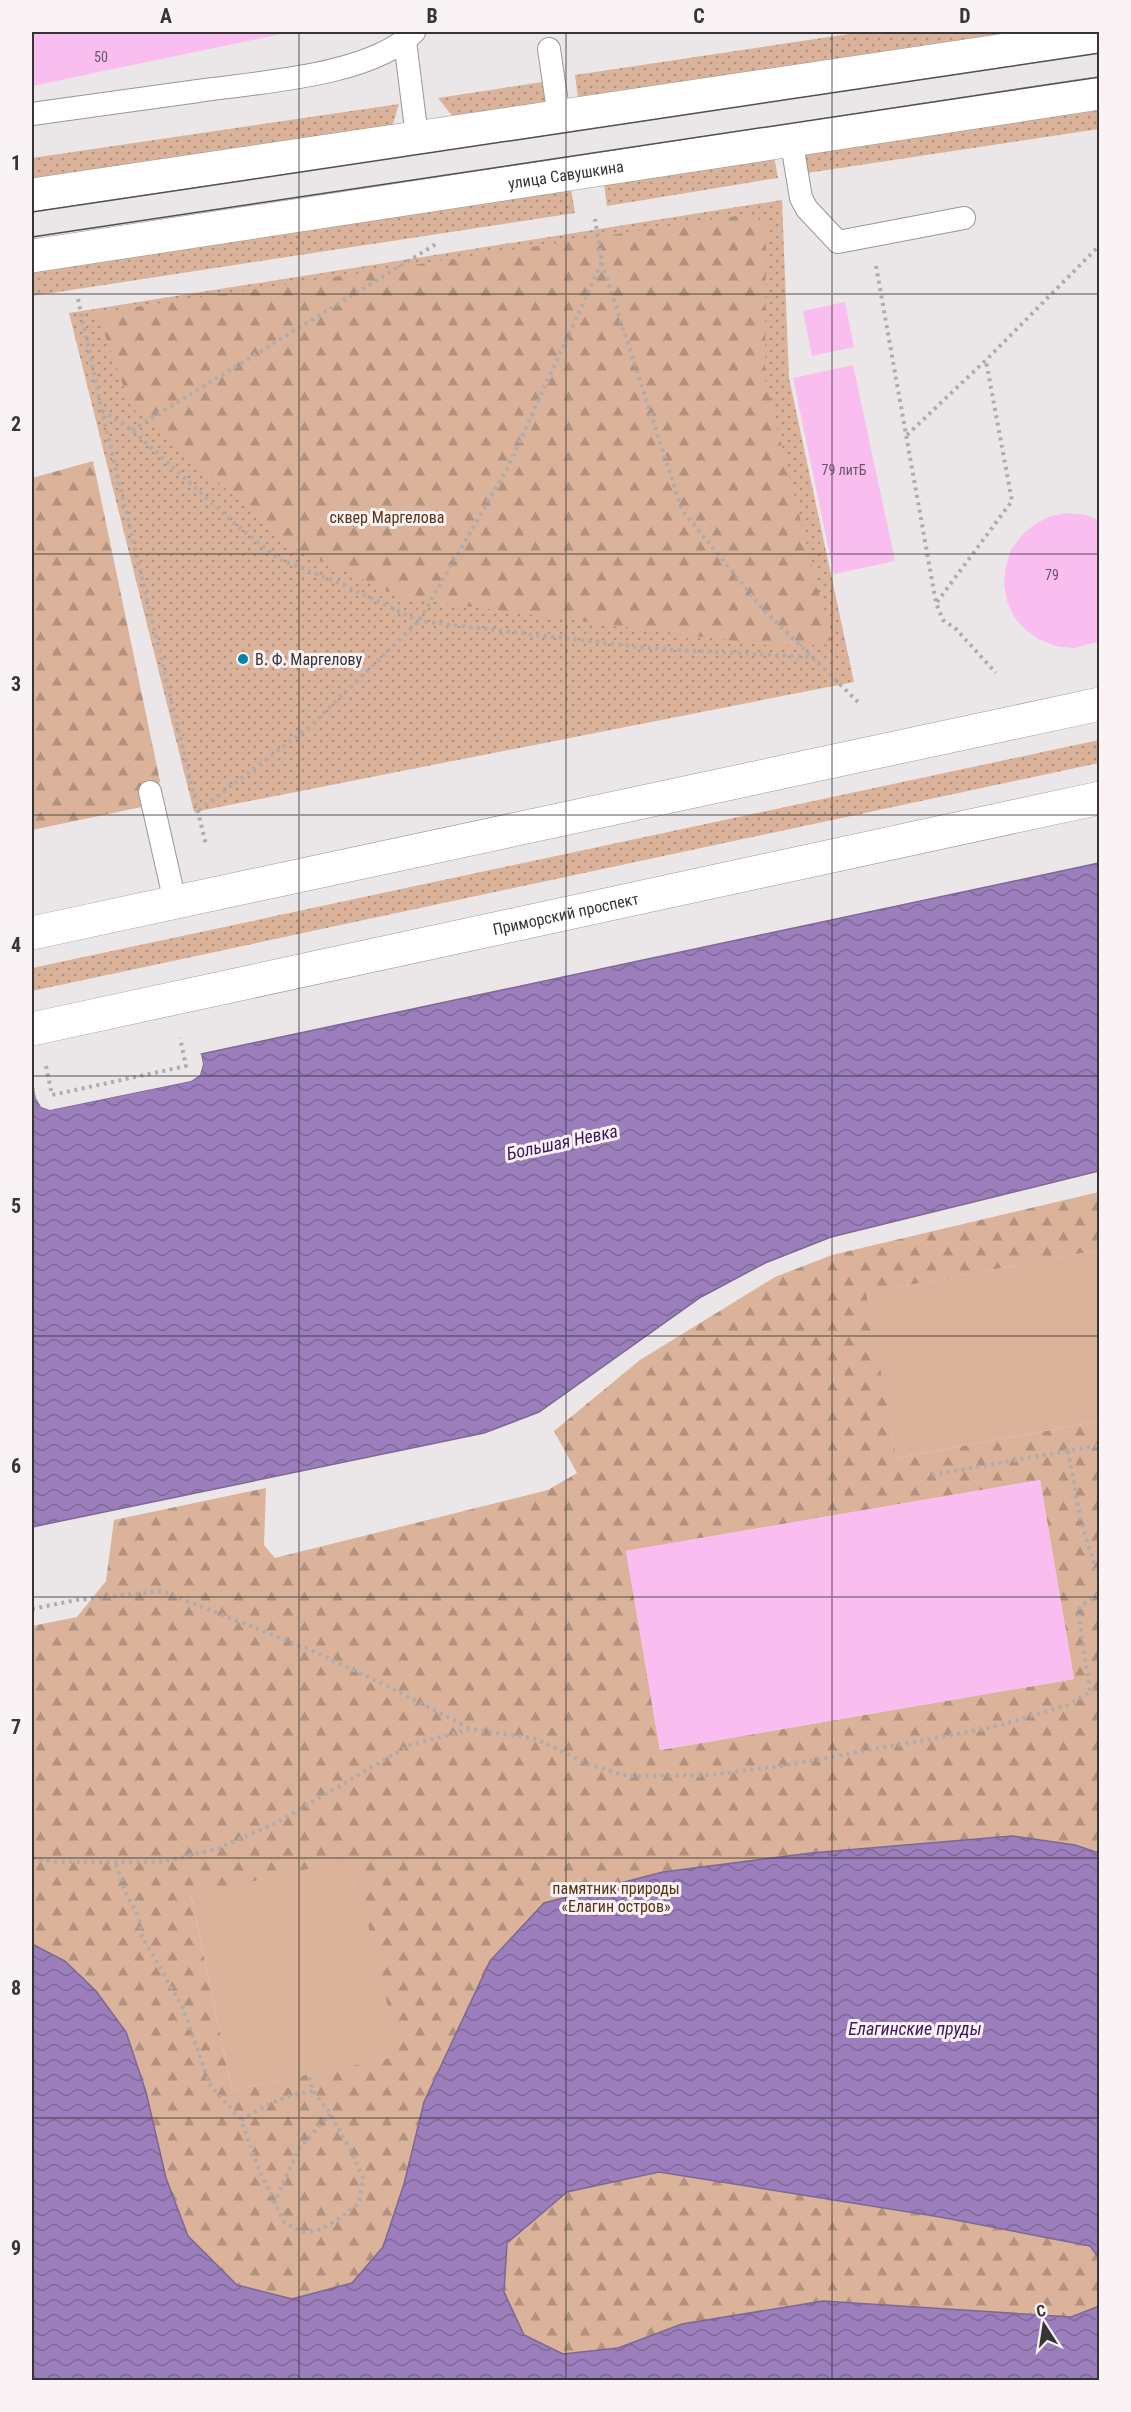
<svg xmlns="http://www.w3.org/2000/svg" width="1131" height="2412" font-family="'Roboto Condensed',sans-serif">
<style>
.grass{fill:url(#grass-dots)}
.forest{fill:url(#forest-firs);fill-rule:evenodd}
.pitch{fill:#dbb39a}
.water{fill:url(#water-waves);stroke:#7d6893;stroke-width:1.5}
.pier{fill:#ebe6e7}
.building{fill:#f9bdef}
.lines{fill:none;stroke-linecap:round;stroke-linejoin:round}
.lane-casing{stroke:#9b9697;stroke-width:24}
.secondary-casing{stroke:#9b9697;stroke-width:34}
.primary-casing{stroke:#9b9697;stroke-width:34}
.path{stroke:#b0acad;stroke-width:4;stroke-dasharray:3 4.5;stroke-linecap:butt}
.lane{stroke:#fff;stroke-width:22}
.secondary{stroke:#fff;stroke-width:33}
.primary{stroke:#fff;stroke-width:33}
.tram{stroke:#525051;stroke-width:1.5}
.grid{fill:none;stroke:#363435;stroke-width:1.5;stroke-opacity:0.55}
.poi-dot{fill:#0083a7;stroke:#f9f3f5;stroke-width:2}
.labels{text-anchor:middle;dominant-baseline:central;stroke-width:6;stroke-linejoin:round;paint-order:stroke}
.number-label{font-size:14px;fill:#675664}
.street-label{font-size:16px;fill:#363435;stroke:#f9f3f5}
.park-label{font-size:16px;fill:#5c3113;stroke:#f9f3f5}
.poi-label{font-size:16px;fill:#363435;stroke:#f9f3f5;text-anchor:start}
.water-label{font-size:18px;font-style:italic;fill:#3f1660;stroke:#f9f3f5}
.neatline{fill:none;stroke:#363435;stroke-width:2}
.grid-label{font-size:20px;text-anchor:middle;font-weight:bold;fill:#363435}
</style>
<defs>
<pattern id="grass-dots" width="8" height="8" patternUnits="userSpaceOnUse" patternTransform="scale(1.5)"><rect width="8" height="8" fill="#dbb39a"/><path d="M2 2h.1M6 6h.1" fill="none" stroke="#b2927e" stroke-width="1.8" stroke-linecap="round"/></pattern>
<pattern id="forest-firs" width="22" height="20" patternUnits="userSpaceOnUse" patternTransform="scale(1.5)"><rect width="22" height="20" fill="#dbb39a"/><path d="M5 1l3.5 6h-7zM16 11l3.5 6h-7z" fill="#b2927e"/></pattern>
<pattern id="water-waves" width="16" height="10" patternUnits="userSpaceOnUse" patternTransform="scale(1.5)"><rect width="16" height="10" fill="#9b7ebb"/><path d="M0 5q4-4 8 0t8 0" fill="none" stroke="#7f6899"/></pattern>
</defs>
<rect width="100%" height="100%" fill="#ebe6e7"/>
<g class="grass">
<path d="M862,32H1017L578,98L575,75Z"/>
<path d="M542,82L545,102L454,118L438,98Z"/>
<path d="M399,104L392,127L32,181V158Z"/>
<path d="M1099,108V129L807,173L804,152Z"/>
<path d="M774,156L778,178L607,206L604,184Z"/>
<path d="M571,189L575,213L32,296V270Z"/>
<path d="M782,200L789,378L854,682L194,812L69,313Z"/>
<path d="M1099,740V763L32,991V968Z"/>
</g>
<g class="forest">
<path d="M749,214L766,224L765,380L832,644L774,646L404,598L294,548L131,407L97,313Z"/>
<path d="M93,461L160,781L151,805L32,830V478Z"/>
<path d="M1099,1192V1250L867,1293L897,1458L1099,1421V1853L1075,1845L404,2185L383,2247L352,2283L292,2299L237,2285L188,2236L166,2178L146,2092L65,1961L32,1944V1626L77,1617L106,1581L114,1520L266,1488L264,1545L275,1558L548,1490L577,1473L554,1431L640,1360L775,1277L832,1255ZM1040,1480L1074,1679L660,1750L626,1551ZM191,1895L400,2055L232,2090Z"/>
<path d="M659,2172L940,2217L1090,2246L1099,2258V2306L1071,2317L823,2301L682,2324L618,2348L563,2354L524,2335L504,2292L506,2243L567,2192Z"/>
</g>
<g class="pitch">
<path d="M1099,1250V1421L897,1458L866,1293Z"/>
<path d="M352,1859L400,2056L232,2090L191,1895Z"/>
</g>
<g class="water">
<path d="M1099,863V1171L831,1237L765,1263L701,1297L539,1412L484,1433L32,1527V1090L34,1089L41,1107L50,1110L191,1081L200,1075L203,1064L201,1054Z"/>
<path d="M1012,1836L1075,1845L1099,1853V2258L1090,2246L940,2217L659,2172L567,2192L507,2243L504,2292L524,2335L563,2354L618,2348L682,2324L823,2301L1071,2317L1099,2306V2380H32V1944L65,1961L96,1991L126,2032L146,2092L166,2178L188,2236L237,2285L292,2299L352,2283L383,2247L404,2184L424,2102L490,1961L544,1903L663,1872L811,1853Z"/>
</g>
<path class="pier" d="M201,1054L203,1064L200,1075L191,1081L50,1110L41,1107L36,1098L34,1089L37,1088L43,1105L50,1107L190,1078L197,1073L200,1064L198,1055Z"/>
<g class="building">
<path d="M32,32H286L281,34L32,86Z"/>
<path d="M845,302L854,347L812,356L803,311Z"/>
<path d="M853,365L895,561L834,574L793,378Z"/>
<path d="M1068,513L1086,515L1100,521V641L1074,648L1056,646L1040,640L1026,630L1014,617L1007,601L1004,583L1006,566L1011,550L1022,535L1035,524L1051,516Z"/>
<path d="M1040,1480L1074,1679L660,1750L626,1551Z"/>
</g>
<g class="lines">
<g class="lane-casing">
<g id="lane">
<path d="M405,41L417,137"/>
<path d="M549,49L559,117"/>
<path d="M32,114C87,106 143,99 198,91C259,82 371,76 414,32"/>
<path d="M791,138L801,198L807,209L838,242L964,218"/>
<path d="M150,792L175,902"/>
</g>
</g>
<g class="secondary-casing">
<g id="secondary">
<path d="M32,195L1100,36"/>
<path id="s1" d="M32,256L1100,93"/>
</g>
</g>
<g class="primary-casing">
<g id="primary">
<path d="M32,933L1100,704"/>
<path id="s2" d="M32,1029L1100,798"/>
</g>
</g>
<g class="path">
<path d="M602,263L682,510L762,608L860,704"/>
<path d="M876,266L936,603L943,620L956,629L996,673"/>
<path d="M78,299L102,411L206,845"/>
<path d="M102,411L132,430L236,525L279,559L335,581L419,621L657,649L811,657"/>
<path d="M132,430L436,244"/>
<path d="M907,435L986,360L1100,245"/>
<path d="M937,602L1012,501L986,361"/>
<path d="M199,810L308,728L419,621L508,467L602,262L595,219"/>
<path d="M46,1066L52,1095L186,1066L180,1038"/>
<path d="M1068,1451L1081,1521L1100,1583"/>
<path d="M932,1475L1100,1445"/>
<path d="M32,1609L76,1600L162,1591L313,1651L387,1686L471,1729"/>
<path d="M1090,1691L1078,1610L1081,1606L1100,1594"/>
<path d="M32,1858L53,1862H163L216,1849L276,1823L410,1745L471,1729L537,1739L585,1763L626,1776L711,1775L788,1765L990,1728L1068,1705L1100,1686"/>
<path d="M116,1864L125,1891L139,1918L142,1936L183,2008L210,2085L241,2120L259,2170L284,2222L303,2232L322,2229L343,2216L359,2203L363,2178L351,2151L328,2110L313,2091L308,2074"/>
<path d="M241,2120C268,2104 281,2096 313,2091"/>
<path d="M274,2204L298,2150L330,2114"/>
</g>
<use href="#lane" class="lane"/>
<use href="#secondary" class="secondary"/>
<use href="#primary" class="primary"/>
<g class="tram">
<path d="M32,212L1100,53"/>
<path d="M32,237L1100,77"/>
</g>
</g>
<path class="grid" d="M299,32V2380M566,32V2380M832,32V2380M32,294H1100M32,554H1100M32,815H1100M32,1076H1100M32,1336H1100M32,1597H1100M32,1858H1100M32,2118H1100"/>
<circle class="poi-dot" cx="243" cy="659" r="6"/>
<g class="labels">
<g class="number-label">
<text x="101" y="57">50</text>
<text x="844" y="470">79 литБ</text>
<text x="1052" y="575">79</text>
</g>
<g class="street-label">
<text stroke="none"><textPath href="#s1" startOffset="540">улица Савушкина</textPath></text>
<text stroke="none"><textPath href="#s2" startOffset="546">Приморский проспект</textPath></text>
</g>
<g class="park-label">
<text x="387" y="517">сквер Маргелова</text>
<text x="616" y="1888">памятник природы<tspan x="616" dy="18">«Елагин остров»</tspan></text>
</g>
<g class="poi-label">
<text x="255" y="659">В. Ф. Маргелову</text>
</g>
<g class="water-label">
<text transform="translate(562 1142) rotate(-12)">Большая Невка</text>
<text x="915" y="2028">Елагинские пруды</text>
</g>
</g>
<rect width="1131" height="2412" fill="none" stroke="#f9f3f5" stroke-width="66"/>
<g transform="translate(1044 2325) rotate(348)" stroke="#f9f3f5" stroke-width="4.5" paint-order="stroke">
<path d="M0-4.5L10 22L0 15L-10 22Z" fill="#363435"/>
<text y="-9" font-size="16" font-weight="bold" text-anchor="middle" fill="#363435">С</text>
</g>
<rect x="33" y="33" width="1065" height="2346" class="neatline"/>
<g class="grid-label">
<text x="166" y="23">A</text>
<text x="432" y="23">B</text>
<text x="699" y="23">C</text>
<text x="965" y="23">D</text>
<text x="16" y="170">1</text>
<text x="16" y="431">2</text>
<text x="16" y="691">3</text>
<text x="16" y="952">4</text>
<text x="16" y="1213">5</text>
<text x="16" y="1473">6</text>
<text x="16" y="1734">7</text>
<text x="16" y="1995">8</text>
<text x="16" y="2255">9</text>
</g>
</svg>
